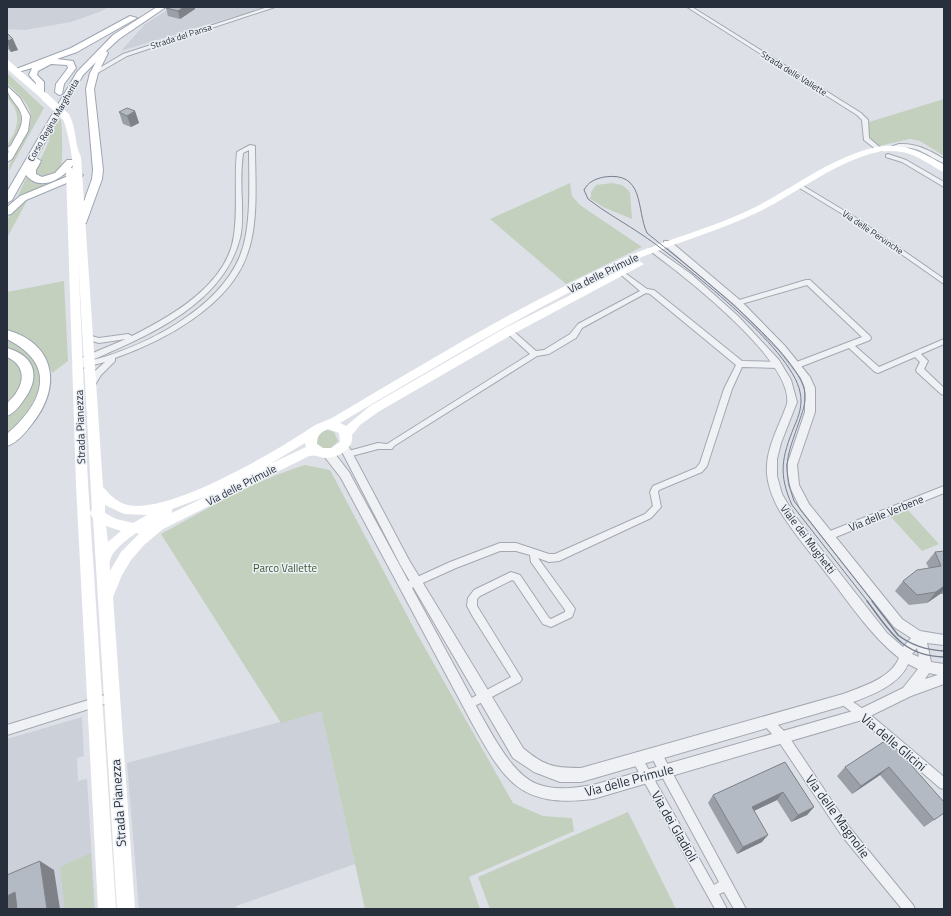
<svg xmlns="http://www.w3.org/2000/svg" width="951" height="916" font-family="'Titillium Web',sans-serif">
<style>
.built{fill:#cbd0d9}
.green{fill:#c3d0be}
.lines{fill:none;stroke-linecap:round;stroke-linejoin:round}
.minor-casing{stroke:#a3a8b1;stroke-width:2}
.tertiary-casing{stroke:#a3a8b1;stroke-width:2}
.primary-casing{stroke:#9da5b2;stroke-width:2}
.minor{fill:#f0f1f5;fill-rule:evenodd}
.tertiary{fill:#f0f1f5;fill-rule:evenodd}
.secondary{fill:#fff;fill-rule:evenodd}
.primary{fill:#fff;fill-rule:evenodd}
.tram-far1{stroke:#778090;stroke-width:1}
.tram{stroke:#778090;stroke-width:1.5}
.secondary-bridge{stroke:#fff;stroke-width:8}
.wall{fill:#9ba0a8}
.shaded-wall{fill:#7e8288}
.building{fill:#b4bac3;stroke:#7e8288}
.labels{text-anchor:middle;dominant-baseline:central;stroke-width:3;stroke-linejoin:round;paint-order:stroke}
.far-street-label{font-size:9px;fill:#272f3d;stroke:#ecf0f4}
.street-label{font-size:11px;fill:#272f3d;stroke:#ecf0f4}
.park-label{font-size:11px;fill:#3b5834;stroke:#ecf0f4}
.near-street-label{font-size:13px;fill:#272f3d;stroke:#ecf0f4}
</style>
<rect width="100%" height="100%" fill="#dde1e7"/>
<g class="built">
<path d="M7,7H108L102,11L71,22L25,30L7,29Z"/>
<path d="M172,7H265L121,51L145,24Z"/>
<path d="M321,711L355,864L245,903L236,906L237,909H139L127,763Z"/>
<path d="M82,717L84,756L77,758L78,781L87,779L95,909H7V739Z"/>
</g>
<g class="green">
<path d="M7,73L44,108L9,171C9,162 13,156 18,149C39,115 34,109 7,83Z"/>
<path d="M7,94C21,107 25,119 16,136C14,141 12,146 7,149C7,144 9,141 12,137C20,123 19,109 7,98Z"/>
<path d="M944,99V156L920,141L910,139L879,146L875,145L866,135L869,122Z"/>
<path d="M61,119C62,127 64,168 59,172C57,174 52,174 50,175C44,177 39,176 36,171V169L49,141L51,129Z"/>
<path d="M29,177L33,180H55L56,182L17,198L26,178Z"/>
<path d="M570,183L572,196L580,205L642,247L566,284L490,219Z"/>
<path d="M612,183L622,185L630,192L632,219L603,207L589,198L591,197V192L596,185Z"/>
<path d="M28,199L7,238V219L21,202Z"/>
<path d="M64,281L68,361L52,373C44,347 31,339 7,329V292Z"/>
<path d="M7,337L29,350L42,378L37,404L7,438V414L28,391L17,352L7,348Z"/>
<path d="M7,355L22,368L23,384L7,406Z"/>
<path d="M327,430L334,432L338,441L330,449L321,450L312,437L314,434Z"/>
<path d="M305,465L330,470L417,634L513,803L543,816L572,818L574,831L469,877L480,909H365L321,711L281,723L161,534C207,509 255,480 305,465Z"/>
<path d="M907,509L939,544L922,551L890,516Z"/>
<path d="M628,812L676,909H490L478,877Z"/>
<path d="M91,853L94,909H65L60,867Z"/>
</g>
<g class="lines">
<g class="minor-casing">
<g id="minor">
<path d="M268,7H275L127,56L96,74L91,73L123,54Z"/>
<path d="M687,7H692L861,113L868,120L869,138L882,149V151H878L864,140L862,120L857,115Z"/>
<path d="M899,144C916,143 929,150 944,159V163C922,154 918,143 891,150L888,148Z"/>
<path d="M12,145L17,146L7,152V148Z"/>
<path d="M250,145L255,146C255,180 259,223 247,255C229,306 164,341 115,358V361L101,375L95,385H89L88,383L95,371L105,362L78,369L75,368L73,363L74,361L126,339L99,343L85,339L84,337L85,335H88L99,338L128,334L132,336C172,316 228,284 234,235C238,207 234,179 237,152ZM249,150C249,181 252,227 240,256C218,310 144,347 90,361C147,336 223,305 240,238C243,227 242,213 242,202C241,185 241,169 243,153Z"/>
<path d="M888,154L906,160L944,182V187L902,162L886,157V155Z"/>
<path d="M800,184L858,219L944,279V284L854,221L798,187V185Z"/>
<path d="M621,270L647,289L654,290L742,361L778,362L782,365L778,368L742,367L732,389L707,466L702,472L659,490L658,492L661,507L651,518L559,561L549,562L538,558L573,606L575,609L572,617L551,627L543,624L514,581L512,580L480,596L477,599V606L522,679L520,682L469,709L466,707L464,704L466,701L511,677L473,617L467,606L468,598L474,590L511,572L520,575L549,618L551,619L565,612V610L531,562L530,555L516,551H500L456,568L405,591L402,590L401,587L402,584L450,562L500,543H516L549,554H555L645,514L653,506L650,492L653,486L696,468L700,463L724,389L736,365L650,294L646,293L582,328L576,338L549,354L537,356L394,446L392,449H378L348,457L345,456L344,454L345,452L378,443L387,444L530,354L507,333L505,331L507,329H511L536,351L544,350L570,334L578,324L640,291L619,273V271Z"/>
<path d="M806,280H810L870,336L871,338L870,340L855,346L879,367L944,339V344L921,354L928,361L924,369L944,388V395L941,394L917,372L916,370L920,362L915,357L878,373L875,372L849,348L800,367H794L793,365L794,363L862,337L807,285L738,305L735,303L736,301Z"/>
<path d="M944,486V493L831,539L828,540L825,539L824,536L825,533Z"/>
<path d="M111,693L114,695L116,698L114,701L7,735V725Z"/>
<path d="M843,695L866,711L944,777V789L940,788L858,717L840,703L838,700L840,697Z"/>
<path d="M768,717L772,719L787,734L850,828L913,905L915,909H902L842,836L779,742L764,725L763,722L764,719Z"/>
<path d="M656,749L660,750L746,909H734L724,892L719,894L727,909H715L632,760L633,756L637,755L641,756L714,885L719,882L652,758L651,754L652,750Z"/>
</g>
</g>
<g class="tertiary-casing">
<path id="tertiary" d="M664,241H670L741,301L785,346L810,377L815,388V412L797,465L799,485L809,504L902,619L920,631L944,635V645L927,643L931,662L944,664V684L911,696L862,720L593,799C520,808 505,782 472,723L341,478L324,456L323,453L324,450H332L349,472L481,715C493,736 513,775 537,784C555,791 575,788 593,785L860,709L903,688L918,669L908,664C899,687 864,698 843,706L581,782H560L534,772L513,758L401,566L339,446L341,443H347L409,560L523,748C544,766 554,768 581,768L843,694C862,687 891,678 899,658C871,636 851,605 829,577C812,554 791,531 777,506C772,496 768,485 767,474C765,449 779,427 787,404C794,361 683,275 650,251L649,249L653,247L691,274L738,316L779,360L791,380L797,402L781,443L777,459V476L782,494L795,516L887,633L903,647L911,638L894,627L801,510L789,485L787,465L805,412V388L801,378L779,350L735,305L664,245ZM917,648L919,657L912,654ZM929,673L938,675L925,679Z"/>
</g>
<g class="primary-casing">
<g id="primary">
<path d="M157,7H166L119,39L106,51L108,53L98,73L94,89L103,170L102,179L86,223H78L77,221L92,179L93,170L86,89L90,73L96,62L83,75L36,158L41,161L36,170V174L42,177L55,173L67,160H73L75,162C65,178 41,193 26,175L12,200L7,203V192L77,72L113,35Z"/>
<path d="M130,16L137,18L77,52L57,59L73,61L76,68L64,84L62,94L59,95L55,92L56,84L68,68L67,65L51,64L38,71L37,75L44,82V92L40,95L36,92V83L29,75L32,68L15,73L11,71L71,48Z"/>
<path d="M7,86L20,98L30,116L28,131L12,159L7,162C7,143 23,133 22,117C20,104 7,99 7,86Z"/>
<path d="M78,172L83,175L81,177L26,200L11,214L7,215V207L20,196Z"/>
<path d="M7,330C56,344 62,387 32,424C26,432 17,443 7,446V434C44,402 58,365 7,339Z"/>
<path d="M7,348C36,356 41,378 23,401C19,407 14,413 7,416C7,412 6,406 8,403C9,400 14,397 16,393C26,379 23,364 7,357Z"/>
</g>
</g>
<use href="#minor" class="minor"/>
<use href="#tertiary" class="tertiary"/>
<g class="secondary">
<path d="M7,59L48,95V99H42L7,69Z"/>
<path d="M63,115H69C77,128 74,144 81,157L103,487C109,494 116,501 124,504C165,518 278,450 312,427C318,423 326,421 332,418C425,363 518,306 617,261C658,242 703,231 745,212C789,192 829,157 877,147C903,142 922,152 944,165V172C938,170 932,165 926,162C911,152 896,149 878,152C835,161 794,196 754,214C711,234 664,246 621,266C525,313 433,368 340,423L346,426L370,406L505,328L636,262L639,261L644,264L513,334L378,412L360,425L352,435C354,448 340,457 327,458C320,458 316,454 309,456L163,529L144,545L131,560L122,575L113,597L135,909H117L93,518L90,514L116,909H98L76,485L66,170L70,167L73,169C73,158 67,126 62,117ZM78,255L92,509L90,513L88,485ZM328,429L339,433L340,442L331,448H323L317,444C317,435 321,432 328,429ZM305,443L306,447L270,464ZM207,496L172,513V509ZM105,505L124,514L147,515L133,523L116,519L105,513ZM106,526L121,531L108,542ZM136,533L139,534L121,552L110,571C110,568 109,564 110,561C112,550 128,539 136,533Z"/>
</g>
<use href="#primary" class="primary"/>
<path class="tram-far1" d="M868,602L792,505C778,474 782,457 794,427C799,416 803,404 800,392C792,348 681,262 644,236C625,223 606,213 588,199L584,190C588,182 595,179 604,177C645,171 636,209 647,233C681,261 800,352 805,393C806,404 802,413 799,422C787,457 782,465 794,501L873,602"/>
<g class="tram">
<path d="M867,601C890,631 902,656 944,657"/>
<path d="M872,601L898,635C912,646 926,650 944,651"/>
</g>
<path class="secondary-bridge" d="M45,97L66,117"/>
</g>
<g class="wall">
<path d="M168,7H195V9L180,19L168,16L166,8Z"/>
<path d="M7,34L18,50L11,52L7,48Z"/>
<path d="M135,111L139,123L131,127L123,124L119,112Z"/>
<path d="M944,551V594H940L927,603L909,605L895,591L903,581L929,568L926,563L935,552Z"/>
<path d="M888,739L944,813L924,827L880,775L852,794L837,776L845,767Z"/>
<path d="M785,762L814,807L807,815L791,822L777,800L754,811L762,842L737,854L708,803L713,795Z"/>
</g>
<g class="shaded-wall">
<path d="M184,7H195V9L180,19L178,11Z"/>
<path d="M13,39L18,50L11,52L7,41Z"/>
<path d="M135,111L139,123L131,127L127,116Z"/>
<path d="M944,586V589L940,594L927,603L936,592Z"/>
<path d="M889,767L880,775L852,794L861,786Z"/>
<path d="M783,792L777,800L745,815L752,807Z"/>
<path d="M814,807L807,815L791,822L798,815Z"/>
<path d="M768,835L762,842L737,854L743,847Z"/>
<path d="M40,861L54,870L60,909H47Z"/>
<path d="M15,892L31,901L13,909H7V896Z"/>
</g>
<g class="building">
<path d="M168,7H184L178,11L166,8Z"/>
<path d="M7,34H8L13,39L7,41Z"/>
<path d="M127,108L135,111L127,116L119,112Z"/>
<path d="M944,551V586L936,592L917,595L903,581L917,570L941,566L935,552Z"/>
<path d="M888,739L944,802V813L934,820L889,767L861,786L845,767Z"/>
<path d="M785,762L814,807L798,815L783,792L752,807L768,835L743,847L713,795Z"/>
<path d="M40,861L47,909H17L15,892L7,896V875Z"/>
</g>
<g class="labels">
<g class="far-street-label">
<text transform="translate(181 36) rotate(-18)">Strada del Pansa</text>
<text transform="translate(794 73) rotate(32)">Strada delle Vallette</text>
<text transform="translate(53 120) rotate(-60)">Corso Regina Margherita</text>
<text transform="translate(873 232) rotate(34)">Via delle Pervinche</text>
</g>
<g class="street-label">
<text transform="translate(603 273) rotate(-26)">Via delle Primule</text>
<text transform="translate(80 427) rotate(-92)">Strada Pianezza</text>
<text transform="translate(241 485) rotate(-27)">Via delle Primule</text>
<text transform="translate(886 513) rotate(-22)">Via delle Verbene</text>
<text transform="translate(808 539) rotate(53)">Viale dei Mughetti</text>
</g>
<g class="park-label">
<text x="285" y="568">Parco Vallette</text>
</g>
<g class="near-street-label">
<text transform="translate(894 742) rotate(40)">Via delle Glicini</text>
<text transform="translate(629 780) rotate(-15)">Via delle Primule</text>
<text transform="translate(118 803) rotate(-94)">Strada Pianezza</text>
<text transform="translate(838 816) rotate(54)">Via delle Magnolie</text>
<text transform="translate(675 826) rotate(60)">Via dei Gladioli</text>
</g>
</g>
<rect width="951" height="916" fill="none" stroke="#272f3d" stroke-width="16"/>
</svg>
